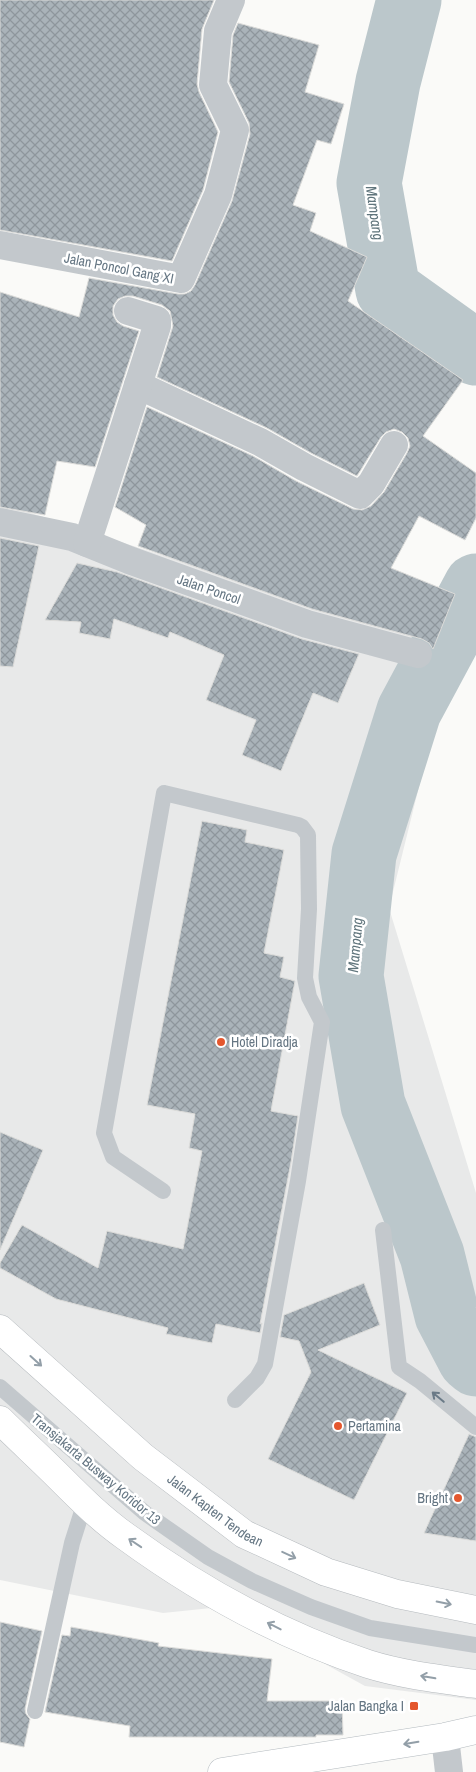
<svg xmlns="http://www.w3.org/2000/svg" width="476" height="1772" font-family="'Archivo Narrow',sans-serif">
<style>
.built{fill:#e8e9e9}
.lines{fill:none;stroke-linecap:round;stroke-linejoin:round}
.river{stroke:#bbc7cb;stroke-width:65}
.building{fill:url(#building-cross-hatch);stroke:#dcdcda}
.secondary-casing{stroke:#b3babf;stroke-width:29}
.primary-casing{stroke:#b5babe;stroke-width:29}
.lane{stroke:#c3c8cc;stroke-width:16}
.street{stroke:#c3c8cc;stroke-width:28}
.secondary{stroke:#fff;stroke-width:28}
.primary{stroke:#fff;stroke-width:28}
.oneway{stroke:#939fa8}
.oneway2{stroke:#6a7a87}
.poi-dot{fill:#e4572e;stroke:#fff;stroke-width:2}
.labels{text-anchor:middle;dominant-baseline:central;stroke-width:5;stroke-linejoin:round;paint-order:stroke}
.street-label{font-size:14px;fill:#657683;stroke:#fff}
.poi-label{font-size:14px;fill:#657683;stroke:#fff;text-anchor:start}
.water-label{font-size:15px;font-style:italic;fill:#60757c;stroke:#fff}
</style>
<defs>
<pattern id="building-cross-hatch" width="8" height="8" patternUnits="userSpaceOnUse" patternTransform="scale(1.25)"><rect width="8" height="8" fill="#aab3b9"/><path d="M0 0l8 8M0 8l8-8" fill="none" stroke="#8e969c"/></pattern>
</defs>
<rect width="100%" height="100%" fill="#fafaf8"/>
<path class="built" d="M0,503L453,649L389,908L476,1193V1700L365,1686L221,1607L163,1613L0,1580Z"/>
<g class="lines">
<g class="river">
<path d="M409,0L388,82L369,183L388,290L476,353"/>
<path d="M476,586L409,711L364,854L351,976L373,1105L432,1255L447,1315L470,1359L476,1364"/>
</g>
</g>
<g class="building">
<path d="M0,0H214L202,29L197,84L199,92L218,132L203,190L172,261L0,230Z"/>
<path d="M238,23L319,45L305,92L344,104L331,144L317,140L293,205L316,213L310,231L367,257L348,301L463,380L423,436L476,473V518L465,540L419,516L391,568L455,594L433,649L429,643L422,639L312,609L138,546L146,525L115,507L147,407L253,456L296,481L353,509L362,510L371,506L384,492L407,453L410,446L408,438L402,432L394,429L386,432L381,437L357,476L311,453L267,428L157,377L173,326L170,311L162,305L133,296H125L118,299L113,306V315L117,322L123,326L139,331L95,467L57,461L45,515L0,507V292L79,317L89,278L178,294H185L191,291L195,285L232,201L250,134L249,123L229,82L233,35Z"/>
<path d="M0,538L39,546L13,667L0,666Z"/>
<path d="M77,563L117,572L302,639L359,654L338,703L313,693L281,771L242,755L256,720L206,700L224,655L170,632L168,638L114,619L110,639L79,633L81,622L45,620Z"/>
<path d="M202,821L247,830L245,842L284,850L264,953L284,957L280,977L295,981L271,1111L298,1116L291,1162L260,1324L262,1323L260,1333L216,1324L212,1343L166,1334L168,1328L56,1299L0,1268V1263L22,1225L98,1268L107,1231L183,1249L202,1151L189,1148L195,1114L147,1105Z"/>
<path d="M0,1132L43,1150L0,1250Z"/>
<path d="M364,1283L380,1325L318,1350L407,1393L354,1500L268,1459L311,1372L299,1341L280,1337L284,1315Z"/>
<path d="M469,1434L476,1437V1541L424,1533Z"/>
<path d="M0,1622L42,1631L25,1709L26,1714L30,1719L24,1747L0,1742Z"/>
<path d="M71,1627L159,1643L158,1646L272,1659L267,1701H342L343,1735H316V1737H129L130,1726L45,1712L62,1635L70,1636Z"/>
</g>
<g class="lines">
<g class="secondary-casing">
<path id="secondary" d="M222,1772L445,1737L476,1730"/>
</g>
<g class="primary-casing">
<g id="primary">
<path id="s1" d="M0,1329L143,1457L244,1534L326,1572L397,1594L476,1610"/>
<path d="M0,1420C19,1439 40,1458 60,1478C80,1498 101,1519 125,1536C199,1590 280,1635 368,1664C403,1675 440,1679 476,1684"/>
</g>
</g>
<g class="lane">
<path d="M163,1191L113,1157L104,1133L164,793L298,825L302,827L308,835L309,909L305,978L309,997L322,1022L298,1181L265,1364L257,1378L235,1400"/>
<path d="M383,1230L399,1367L420,1381L476,1427"/>
<path d="M0,1387L145,1513L208,1557L252,1581L311,1607L370,1628L476,1645"/>
<path d="M35,1711L72,1543L85,1502"/>
</g>
<g class="street">
<path d="M0,245L181,279L218,195L235,130L213,85L218,31L231,0"/>
<path d="M138,385L260,442L304,467L360,495L371,484L394,445"/>
<path d="M0,522L72,537L129,560L307,624L418,654"/>
<path d="M87,543L157,326V320L128,311"/>
<path d="M445,1737L449,1772"/>
</g>
<use href="#secondary" class="secondary"/>
<use href="#primary" class="primary"/>
</g>
<defs><path id="oneway-shaft" d="M-6 0H5M1.5-3L5.5 0L1.5 3" fill="none" stroke-width="1.6" stroke-linecap="round" stroke-linejoin="round" transform="scale(1.25)"/></defs>
<g class="oneway">
<use href="#oneway-shaft" transform="translate(36 1361) rotate(42)"/>
<use href="#oneway-shaft" transform="translate(135 1543) rotate(-146)"/>
<use href="#oneway-shaft" transform="translate(289 1555) rotate(25)"/>
<use href="#oneway-shaft" transform="translate(444 1603) rotate(11)"/>
<use href="#oneway-shaft" transform="translate(274 1626) rotate(-153)"/>
<use href="#oneway-shaft" transform="translate(428 1677) rotate(-170)"/>
<use href="#oneway-shaft" transform="translate(411 1743) rotate(171)"/>
</g>
<use class="oneway2" href="#oneway-shaft" transform="translate(438 1397) rotate(-140)"/>
<g class="poi-dot">
<circle cx="221" cy="1042" r="5"/>
<circle cx="338" cy="1426" r="5"/>
<circle cx="458" cy="1498" r="5"/>
<rect x="409" y="1701" width="10" height="10" rx="2.5"/>
</g>
<g class="labels">
<g class="street-label">
<text transform="translate(119 268) rotate(11)">Jalan Poncol Gang XI</text>
<text transform="translate(209 589) rotate(19)">Jalan Poncol</text>
<text transform="translate(96 1469) rotate(40)">Transjakarta Busway Koridor 13</text>
<text stroke="none"><textPath href="#s1" startOffset="282">Jalan Kapten Tendean</textPath></text>
</g>
<g class="poi-label">
<text x="231" y="1042">Hotel Diradja</text>
<text x="348" y="1426">Pertamina</text>
<text x="448" y="1498" text-anchor="end">Bright</text>
<text x="404" y="1706" text-anchor="end">Jalan Bangka I</text>
</g>
<g class="water-label">
<text transform="translate(375 213) rotate(82)">Mampang</text>
<text transform="translate(355 945) rotate(-85)">Mampang</text>
</g>
</g>
</svg>
